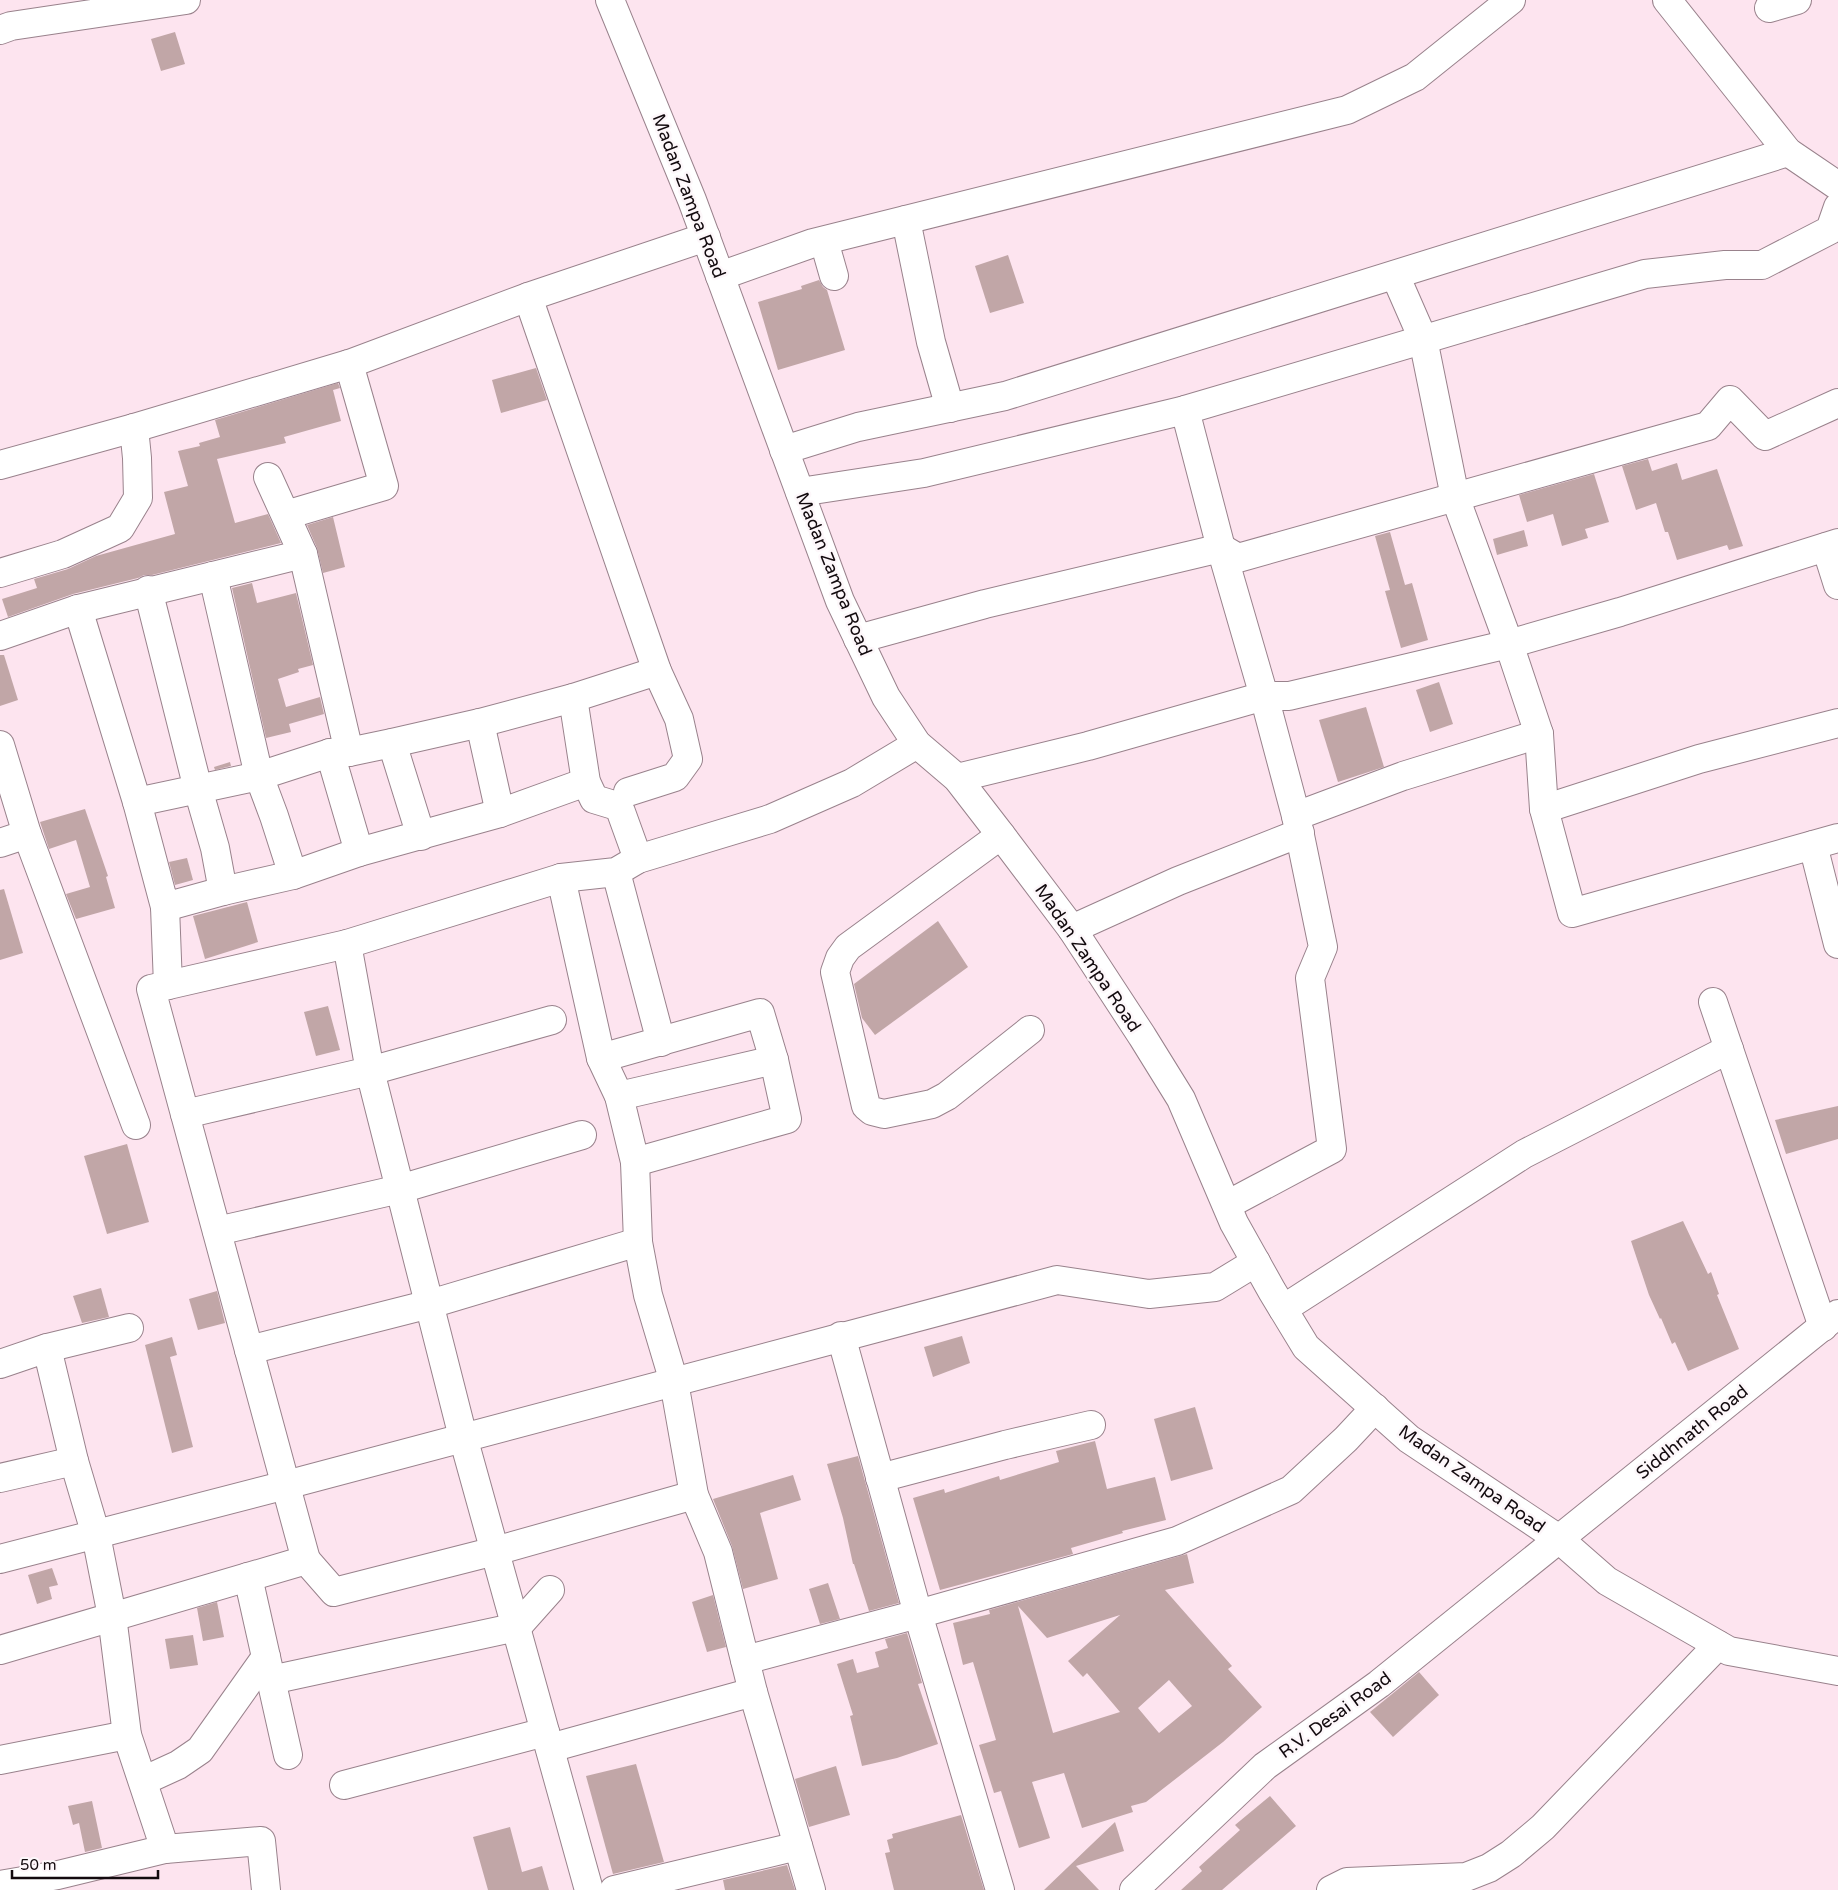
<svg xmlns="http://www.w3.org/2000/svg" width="1838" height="1890" font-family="'Varela Round',sans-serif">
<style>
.building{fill:#c1a6a7;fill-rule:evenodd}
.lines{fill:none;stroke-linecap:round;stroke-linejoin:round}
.minor-casing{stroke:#99828c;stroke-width:30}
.major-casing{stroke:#99828c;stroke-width:30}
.minor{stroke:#fff;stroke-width:28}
.major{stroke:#fff;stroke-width:28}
.labels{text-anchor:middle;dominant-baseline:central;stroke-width:5;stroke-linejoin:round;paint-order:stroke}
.street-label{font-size:18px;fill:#120a0e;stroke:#fdf7fa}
</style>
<rect width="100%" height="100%" fill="#fde4ef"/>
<g class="building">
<path d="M175,32L185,64L161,71L151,39Z"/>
<path d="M1008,255L1024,303L990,313L975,266Z"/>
<path d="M819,280L823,287L827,290L845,350L778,370L758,302L802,289L801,286Z"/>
<path d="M536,368L547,400L501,413L492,380Z"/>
<path d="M338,383L340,388L333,390L341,421L284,437L286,443L217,459L235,523L268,514L281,543L152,575H144L138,578L73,594L8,617L2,599L37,588L34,579L68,569L96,556L175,534L164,492L188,486L178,451L200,446L199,443L220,437L215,420Z"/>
<path d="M1648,459L1652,471L1677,463L1682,480L1717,469L1743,546L1729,550L1727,545L1677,560L1668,532H1665L1656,503L1636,510L1622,466Z"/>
<path d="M1594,474L1609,522L1585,529L1588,538L1562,546L1553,514L1527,522L1519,495Z"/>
<path d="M333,517L345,567L323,573L317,548L307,525Z"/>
<path d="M1524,530L1528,546L1497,555L1493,539Z"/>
<path d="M1390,532L1405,585L1412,583L1428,640L1401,648L1385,591L1390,590L1375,536Z"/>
<path d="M252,583L257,603L296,593L313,665L298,669L299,672L278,679L286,707L320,697L324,714L289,724L291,732L266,738L232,588Z"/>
<path d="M0,655H4L18,700L0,706Z"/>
<path d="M1439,682L1453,724L1430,732L1416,690Z"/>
<path d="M1366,707L1384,767L1338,782L1319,720Z"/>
<path d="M230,762L231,766L215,770L214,767Z"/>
<path d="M85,809L108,876L106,877L115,908L76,919L66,894L90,887L76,840L49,849L40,822Z"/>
<path d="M187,858L193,880L175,885L169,862Z"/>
<path d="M4,889L23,953L0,960V890Z"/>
<path d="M247,902L258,942L205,959L193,916Z"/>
<path d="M938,921L968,967L875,1035L862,1018L854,984Z"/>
<path d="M328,1006L340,1050L316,1056L304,1012Z"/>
<path d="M1838,1106V1139L1786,1154L1775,1120Z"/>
<path d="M127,1144L149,1222L107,1234L84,1156Z"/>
<path d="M1683,1221L1708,1274L1711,1272L1719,1294L1717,1295L1739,1349L1688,1371L1675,1342L1672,1344L1661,1318L1660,1319L1649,1295L1631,1241Z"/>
<path d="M101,1288L109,1317L82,1323L73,1296Z"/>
<path d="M217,1291L225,1323L198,1330L189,1299Z"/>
<path d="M962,1336L970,1363L933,1377L924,1347Z"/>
<path d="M172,1337L177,1355L170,1357L193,1447L172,1453L145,1345Z"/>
<path d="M1195,1407L1213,1469L1171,1481L1154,1419Z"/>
<path d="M1095,1441L1107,1489L1155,1477L1166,1520L1122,1531L1123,1533L1071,1548L1073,1554L940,1590L913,1498L944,1489L945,1493L999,1476L1000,1480L1059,1462L1056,1451Z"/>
<path d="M858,1456L899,1603L869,1611L854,1564H853L843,1518L827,1464Z"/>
<path d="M793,1475L801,1500L760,1513L778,1579L743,1589L732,1546L713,1499Z"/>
<path d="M1187,1554L1194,1583L1165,1590L1232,1666L1228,1669L1262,1707L1223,1742L1146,1802L1131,1806L1133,1812L1082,1828L1064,1773L1032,1782L1050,1838L1019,1848L1001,1791L994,1793L979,1745L996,1740L973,1662L963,1665L953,1623L990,1614L989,1610ZM1018,1606L1047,1638L1120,1615L1068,1661L1083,1677L1087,1673L1120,1712L1053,1733ZM1169,1680L1192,1706L1159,1733L1138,1708Z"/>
<path d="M52,1568L58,1585L49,1587L52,1599L37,1604L28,1575Z"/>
<path d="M828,1583L840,1619L820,1624L809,1589Z"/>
<path d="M713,1595L726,1647L707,1652L692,1602Z"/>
<path d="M217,1602L224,1637L203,1641L197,1608Z"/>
<path d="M907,1633L922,1683L918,1684L938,1744L897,1758L862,1766L850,1716L853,1715L837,1664L853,1659L857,1673L879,1667L875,1652L888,1648L885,1639Z"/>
<path d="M193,1635L198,1665L170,1669L165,1639Z"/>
<path d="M1419,1672L1439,1695L1393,1737L1370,1712Z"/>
<path d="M636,1764L664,1862L613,1874L586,1776Z"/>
<path d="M836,1766L850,1815L809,1827L795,1779Z"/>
<path d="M1270,1796L1296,1826L1222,1890H1181L1202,1871L1199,1867L1240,1830L1235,1825Z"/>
<path d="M92,1801L102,1848L85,1852L79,1823L73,1825L68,1806Z"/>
<path d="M961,1815L984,1890H894L885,1853L890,1852L887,1840L893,1838L892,1834Z"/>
<path d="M1115,1822L1124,1851L1076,1866L1099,1890H1044Z"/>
<path d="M510,1827L522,1872L542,1866L549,1890H488L473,1837Z"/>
<path d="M787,1865L795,1890H725L723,1880Z"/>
</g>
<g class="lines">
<g class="minor-casing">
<g id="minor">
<path d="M1667,0L1788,152L1838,186"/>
<path d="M1769,8L1797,0"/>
<path d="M0,30L11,26L186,0"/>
<path d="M906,220L931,342L950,408"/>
<path d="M824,241L834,276"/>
<path d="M1395,275L1423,339L1455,497L1509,644L1539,734L1544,809L1572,913L1838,838"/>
<path d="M720,276L813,243L1347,110L1415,77L1511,0"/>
<path d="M528,297L657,671L679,719L688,759L675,777L628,792"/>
<path d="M1185,410L1221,548L1264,696L1296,816L1323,947L1310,978L1332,1149L1227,1205"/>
<path d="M784,450L858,427L1005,396L1788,152"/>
<path d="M0,465L134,428L349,364L528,297L706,237"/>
<path d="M268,477L303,554L349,752"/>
<path d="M800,492L924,473L1185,410L1645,274L1725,265H1762L1830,230L1838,207"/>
<path d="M286,515L384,486L349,364"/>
<path d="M1826,547L1838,585"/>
<path d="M0,573L63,554L120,528L138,498L137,458L134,428"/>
<path d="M213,576L259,776L274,816L293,875"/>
<path d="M148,590L198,789L215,848L223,891"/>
<path d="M78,609L137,802L165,907L223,891L293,875L359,852L500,813L586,782"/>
<path d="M0,636L78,609L303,554"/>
<path d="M858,639L985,604L1221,548L1238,558L1708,426L1730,400L1765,436L1838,403"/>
<path d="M573,698L586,782L594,799L617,806L621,812L638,859"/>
<path d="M480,723L500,813"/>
<path d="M392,743L421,836"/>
<path d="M0,745L27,834L136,1125"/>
<path d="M330,753L359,852"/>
<path d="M957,778L1088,746L1264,696H1289L1509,644L1620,612L1838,543"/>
<path d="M137,802L259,776L330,753L349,752L392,743L480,723L573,698L657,671"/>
<path d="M1544,809L1699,759L1838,723"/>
<path d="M1296,816L1403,776L1539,734"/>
<path d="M1001,835L848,947L840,958L835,972L866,1106L872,1111L884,1114L932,1104L947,1096L1030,1030"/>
<path d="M0,843L27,834"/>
<path d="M1813,845L1838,944"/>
<path d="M616,872L661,1042"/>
<path d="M561,878L601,1058L619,1096L635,1162L638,1242L648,1295L674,1382L694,1495L718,1552L753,1692L811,1890"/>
<path d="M165,907L168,985"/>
<path d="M1072,929L1178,881L1300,833"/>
<path d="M347,944L370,1071L463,1437L589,1890"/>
<path d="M1713,1002L1823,1327"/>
<path d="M601,1058L760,1013L774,1060L787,1119L635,1162"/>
<path d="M619,1096L774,1060"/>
<path d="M185,1114L370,1071L552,1020"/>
<path d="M217,1231L400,1189L582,1135"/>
<path d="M1283,1309L1524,1154L1729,1049"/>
<path d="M841,1336L918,1614L1000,1890"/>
<path d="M47,1348L129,1328"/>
<path d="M249,1350L430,1304L638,1242"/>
<path d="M0,1364L47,1348L74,1461L96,1535L112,1616L127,1735L165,1849"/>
<path d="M0,1478L74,1461"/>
<path d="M880,1478L1005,1445L1091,1425"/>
<path d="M0,1559L286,1485L1057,1280L1149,1294L1215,1287L1256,1262"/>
<path d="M306,1560L334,1592L495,1551L694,1495"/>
<path d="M248,1577L288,1755"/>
<path d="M0,1650L306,1560L151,989L347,944L561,878L616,872L638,859L770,819L852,783L917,744"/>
<path d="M745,1660L918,1614L1177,1541L1291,1490L1346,1439L1375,1408"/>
<path d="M271,1680L517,1627L550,1590"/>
<path d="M550,1748L753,1692"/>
<path d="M0,1760L127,1735"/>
<path d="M143,1781L178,1765L200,1750L266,1657"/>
<path d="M344,1785L545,1732"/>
<path d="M0,1885L58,1875L165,1849L261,1841L266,1890"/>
<path d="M614,1890L798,1846"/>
<path d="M1134,1890L1265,1766L1379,1684L1838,1314"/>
<path d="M1331,1890L1347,1882L1466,1877L1489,1868L1511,1854L1543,1827L1718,1645"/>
</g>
</g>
<g class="major-casing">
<path id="major" d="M610,0L692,200L840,601L886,697L917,744L957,778L1001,835L1072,929L1142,1036L1181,1099L1234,1223L1272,1291L1306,1347L1409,1439L1559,1539L1607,1581L1729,1651L1838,1671"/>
</g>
<use href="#minor" class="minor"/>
<use href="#major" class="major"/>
</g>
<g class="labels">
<g class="street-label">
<text transform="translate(689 196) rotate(69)">Madan Zampa Road</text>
<text transform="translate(834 574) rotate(68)">Madan Zampa Road</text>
<text transform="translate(1088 958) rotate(56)">Madan Zampa Road</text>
<text transform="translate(1692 1432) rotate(-39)">Siddhnath Road</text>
<text transform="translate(1472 1479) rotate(35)">Madan Zampa Road</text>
<text transform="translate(1335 1715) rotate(-36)">R.V. Desai Road</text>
</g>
</g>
<path d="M12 1870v8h146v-8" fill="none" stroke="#120a0e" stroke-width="2.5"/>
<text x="20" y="1870" font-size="15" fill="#120a0e" stroke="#fdf7fa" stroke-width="4" paint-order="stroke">50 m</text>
</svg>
